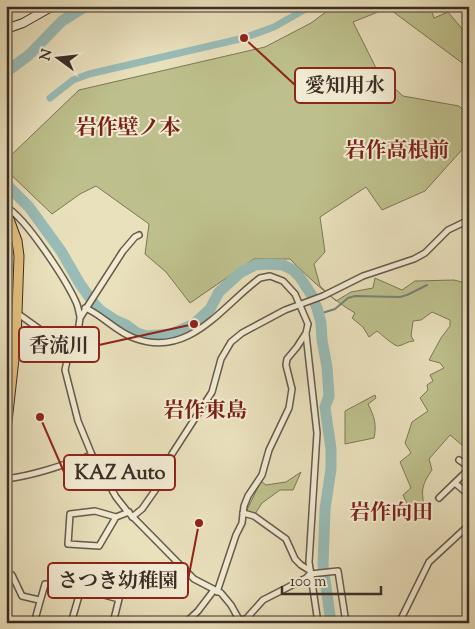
<svg xmlns="http://www.w3.org/2000/svg" width="475" height="629" font-family="'Sorts Mill Goudy','Noto Serif JP',serif">
<style>
.green{fill:#bdc08c;stroke:#7c7659}
.lines{fill:none;stroke-linecap:round;stroke-linejoin:round}
.stream{stroke:#74837d;stroke-width:2}
.canal{stroke:#99bcb7;stroke-width:7}
.river{stroke:#99bcb7;stroke-width:11}
.minor-casing{stroke:#675a4c;stroke-width:8}
.secondary-casing{stroke:#3c2d26;stroke-width:10}
.primary-casing{stroke:#3c2d26;stroke-width:11}
.minor{stroke:#f1ebd3;stroke-width:5}
.secondary{stroke:#f1ebd3;stroke-width:8}
.primary{stroke:#e4c07e;stroke-width:9}
.labels{text-anchor:middle;dominant-baseline:central;stroke-width:4;stroke-linejoin:round;paint-order:stroke}
.quarter-label{font-size:21px;font-weight:bold;fill:#7a1f14;stroke:#f1ebd3}
.leader{fill:none;stroke:#8f2418;stroke-width:2}
.callout-dot{fill:#8f2418;stroke:#f1ebd3;stroke-width:2}
.callout{fill:#f1ebd3;stroke:#8f2418;stroke-width:2}
.callout-label{font-size:20px;text-anchor:middle;font-weight:bold;fill:#3c2d26}
</style>
<rect width="100%" height="100%" fill="#e9e0bc"/>
<filter id="stains"><feTurbulence type="fractalNoise" baseFrequency=".004" numOctaves="4"/><feColorMatrix values="0 0 0 0 .2 0 0 0 0 .09 0 0 0 0 .02 0 0 0 .5 -.17"/></filter>
<radialGradient id="worn" r=".72"><stop offset=".6" stop-color="#630" stop-opacity="0"/><stop offset="1" stop-color="#630" stop-opacity=".3"/></radialGradient>
<g class="green">
<path d="M334,6H430L434,18L448,12L469,37V68L388,8L353,22L379,74L403,96L459,106L469,116V142L425,191L382,210L366,187L320,217L325,252L314,264L320,286L336,301L351,292L373,288L375,278L402,290L415,281L454,280L469,284V444L462,445L450,435L429,459L432,470C421,486 421,491 425,510L414,519L403,495L411,488L400,462L411,453L405,443L412,422L428,411L420,398L428,390L427,385L433,381L430,375L444,368L440,363L429,360L441,338L450,326V320L432,312L421,320L413,321L411,336L414,341C407,341 402,346 398,346C394,346 381,334 377,331L369,337L363,327L352,318L355,313C331,299 310,279 290,259H254L190,303L166,272L145,254L149,224L96,186L80,194L52,214L6,170V160L79,90L265,47L311,23Z"/>
<path d="M375,395L376,398L368,404C374,416 377,424 374,438L345,444V411Z"/>
<path d="M301,472L293,490H280L262,503L255,514L246,512L261,481L266,485L286,482Z"/>
</g>
<g class="lines">
<path class="stream" d="M319,314L335,309L348,298L355,296L400,297L407,295L427,285"/>
<path class="canal" d="M50,98L73,80L89,74L244,38L274,27L311,6"/>
<g class="river">
<path d="M6,72L29,55L62,21L86,6"/>
<path d="M6,184L29,207L61,251L80,284L95,305L100,310L115,320L126,325L137,333L146,336L171,334L194,324L210,309L219,292L240,273L255,265L267,264L283,265L293,270L299,276L311,294L317,308L321,323L322,340L327,367L329,396L325,407L331,449V469L325,509L323,565L331,623"/>
</g>
<g class="minor-casing">
<g id="minor">
<path d="M6,207C26,218 66,280 76,302C78,306 79,312 80,317"/>
<path d="M139,235L135,237L123,251L80,318L78,332L69,352L65,370L78,421L92,455L116,497L127,511L194,579L221,593L231,605L241,623"/>
<path d="M85,308C100,313 116,332 134,338C189,359 221,307 260,278L270,276L283,281L295,294L308,324L306,333L297,347L287,359L286,365L292,389L289,408L269,450L262,475L248,496L244,506L242,523L236,535L217,592"/>
<path d="M17,313L45,333L69,352"/>
<path d="M306,334L317,433L309,562L318,623"/>
<path d="M459,460L469,467"/>
<path d="M6,479C36,475 63,465 92,455"/>
<path d="M455,483L469,495"/>
<path d="M439,498L469,469"/>
<path d="M243,513L254,516L286,539L295,559L301,565L309,570"/>
<path d="M116,517L95,511L70,514L68,544L99,546L116,517L129,512"/>
<path d="M132,517L142,509L161,482L162,474L172,454L212,392L221,359L231,342L242,333L285,310L323,296L363,276L414,259L425,253L448,230L469,220"/>
<path d="M6,575H12L22,596L39,600"/>
<path d="M240,620L246,619L263,600L306,578L310,574L338,571L346,623"/>
<path d="M34,623L45,584L81,589L119,599L113,623"/>
<path d="M71,623L81,589"/>
<path d="M185,623L198,611L214,590"/>
<path d="M399,623L429,562L469,525"/>
</g>
</g>
<g class="secondary-casing">
<path id="secondary" d="M6,29L23,23L53,6"/>
</g>
<g class="primary-casing">
<path id="primary" d="M6,211L17,241L19,256L16,341L6,431"/>
</g>
<use href="#minor" class="minor"/>
<use href="#secondary" class="secondary"/>
<use href="#primary" class="primary"/>
</g>
<g class="labels">
<g class="quarter-label">
<text x="128" y="129">岩作壁ノ本</text>
<text x="397" y="152">岩作高根前</text>
<text x="205" y="412">岩作東島</text>
<text x="391" y="514">岩作向田</text>
</g>
</g>
<path class="leader" d="M244 38L295 85M194 324L99 345M40 417L64 472M199 523L188 580"/>
<g class="callout-dot">
<circle cx="244" cy="38" r="5"/>
<circle cx="194" cy="324" r="5"/>
<circle cx="40" cy="417" r="5"/>
<circle cx="199" cy="523" r="5"/>
</g>
<g class="callout">
<rect x="295" y="68" width="100" height="35" rx="5"/>
<rect x="19" y="327" width="80" height="35" rx="5"/>
<rect x="64" y="455" width="111" height="35" rx="5"/>
<rect x="48" y="563" width="140" height="35" rx="5"/>
</g>
<g class="callout-label">
<text x="345" y="92">愛知用水</text>
<text x="59" y="352">香流川</text>
<text x="120" y="479">KAZ Auto</text>
<text x="118" y="587">さつき幼稚園</text>
</g>
<rect width="475" height="629" fill="none" stroke="#e9e0bc" stroke-width="25"/>
<rect x="8" y="8" width="460" height="614" fill="none" stroke="#3c2d26" stroke-width="2.5"/>
<rect x="12" y="12" width="450" height="604" fill="none" stroke="#3c2d26"/>
<g transform="translate(58 58) rotate(285)" stroke="#f1ebd3" stroke-width="4" paint-order="stroke">
<path d="M0-4L9 19L0 12L-9 19Z" fill="#3c2d26"/>
<text y="-8" font-size="14" font-weight="bold" text-anchor="middle" fill="#3c2d26">N</text>
</g>
<path d="M282 586v8h99v-8" fill="none" stroke="#3c2d26" stroke-width="2.5"/>
<text x="290" y="586" font-size="15" fill="#3c2d26" stroke="#f1ebd3" stroke-width="4" paint-order="stroke">100 m</text>
<rect width="100%" height="100%" filter="url(#stains)"/>
<rect width="100%" height="100%" fill="url(#worn)"/>
</svg>
